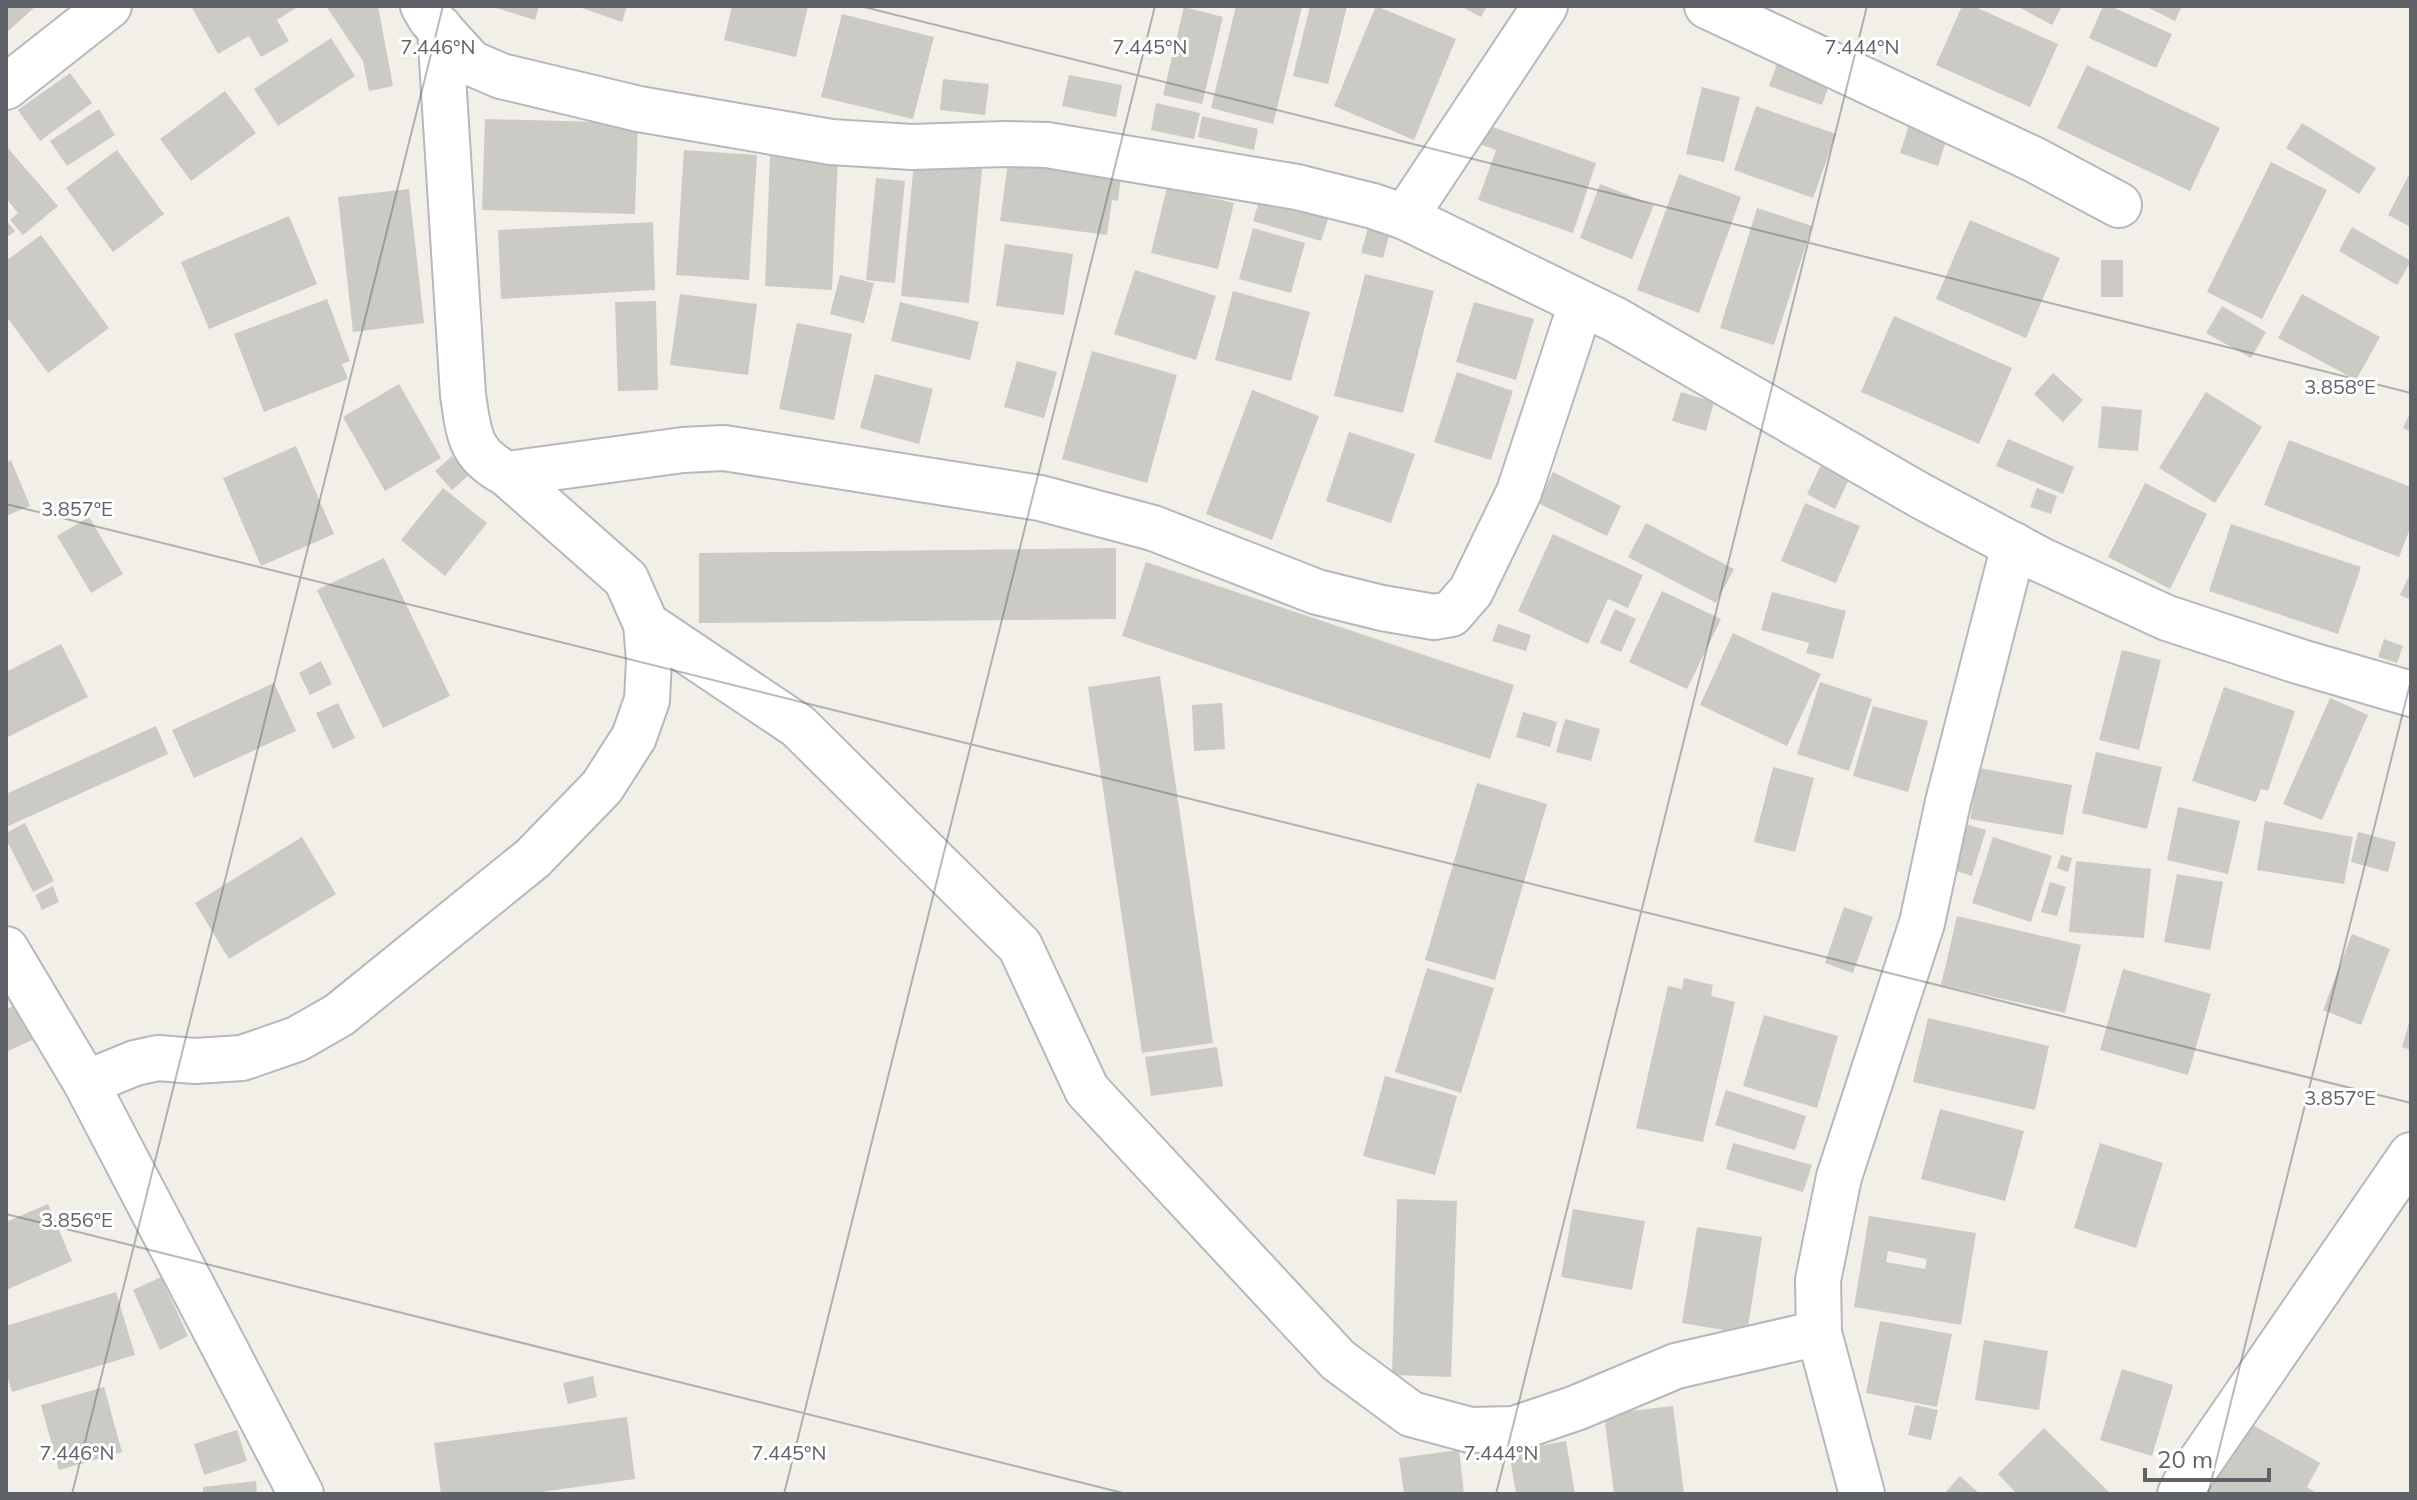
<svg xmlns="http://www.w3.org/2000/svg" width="2417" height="1500" font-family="Mulish,sans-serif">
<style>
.building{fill:#cccac5;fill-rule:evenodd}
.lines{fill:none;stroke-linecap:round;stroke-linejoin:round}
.minor-casing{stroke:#b5b8bc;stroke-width:48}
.minor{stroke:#fff;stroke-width:44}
.ticks{fill:none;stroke:#5f6368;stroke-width:2;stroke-opacity:0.45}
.ticks-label{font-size:20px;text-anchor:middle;fill:#5f6368;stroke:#fff;stroke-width:6;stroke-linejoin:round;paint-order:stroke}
</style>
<rect width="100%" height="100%" fill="#f1efe8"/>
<g class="building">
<path d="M6,6H36L6,33Z"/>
<path d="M191,6H299L277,20L289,41L261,57L249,36L218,54Z"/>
<path d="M326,6H378L393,86L369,91L363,61Z"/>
<path d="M490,6H539L535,20Z"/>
<path d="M576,6H627L622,22Z"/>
<path d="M732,6H808L796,57L724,40Z"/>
<path d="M1236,6L1302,7L1273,124L1211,108Z"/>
<path d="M1310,6H1347L1328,84L1293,76Z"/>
<path d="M1376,6L1456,39L1414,140L1334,106Z"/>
<path d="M1460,6H1487L1481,17Z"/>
<path d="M1962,6H1973L2058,44L2030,107L1936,65Z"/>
<path d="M2017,6H2062L2052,25Z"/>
<path d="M2103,6H2110L2172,34L2156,68L2089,38Z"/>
<path d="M2145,6H2182L2175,21Z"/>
<path d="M1184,7L1223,17L1202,104L1163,95Z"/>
<path d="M842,14L934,37L913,119L821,97Z"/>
<path d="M331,38L355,76L278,126L254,89Z"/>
<path d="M1778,61L1831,80L1822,105L1769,86Z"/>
<path d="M2087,65L2220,128L2190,191L2057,128Z"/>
<path d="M70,73L92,103L40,141L18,110Z"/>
<path d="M1069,75L1122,85L1116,117L1062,106Z"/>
<path d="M943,79L989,84L985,115L940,110Z"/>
<path d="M1702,87L1740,97L1724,162L1686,154Z"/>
<path d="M225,91L256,133L191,181L160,139Z"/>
<path d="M1156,103L1200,113L1194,139L1151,130Z"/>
<path d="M1756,106L1836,134L1813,198L1734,170Z"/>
<path d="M99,109L115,135L67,166L50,141Z"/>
<path d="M1202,116L1258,129L1254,150L1198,137Z"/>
<path d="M485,119L638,123L635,214L482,210Z"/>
<path d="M2302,123L2376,168L2359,194L2286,148Z"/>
<path d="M1484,124L1596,163L1573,233L1478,200L1496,150L1477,143Z"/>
<path d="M1909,125L1947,138L1938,166L1900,153Z"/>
<path d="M6,146L58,206L23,235L10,220L18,213L6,198Z"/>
<path d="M117,150L164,214L113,252L66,188Z"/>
<path d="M684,150L757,155L749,280L676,275Z"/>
<path d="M770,156L838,158L832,290L765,286Z"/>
<path d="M1008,162L1121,176L1118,201L1112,200L1107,235L1000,221Z"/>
<path d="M2271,162L2327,190L2262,319L2207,292Z"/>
<path d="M914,163L982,169L969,303L901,296Z"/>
<path d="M2411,171V227L2388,215Z"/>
<path d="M1679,174L1741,197L1699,313L1637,290Z"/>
<path d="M876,178L905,181L895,283L866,280Z"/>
<path d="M1600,184L1654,205L1632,259L1580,238Z"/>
<path d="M1167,187L1234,203L1218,269L1151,253Z"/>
<path d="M409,189L424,323L353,332L338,197Z"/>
<path d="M1262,191L1330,213L1321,241L1253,221Z"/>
<path d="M1757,208L1812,226L1774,345L1720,328Z"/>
<path d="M289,216L317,284L209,329L181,262Z"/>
<path d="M6,220L15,231L6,238Z"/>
<path d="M1370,220L1392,225L1383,258L1361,253Z"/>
<path d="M1970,220L2060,258L2026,338L1936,299Z"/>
<path d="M653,222L655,290L501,299L498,230Z"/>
<path d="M2352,227L2411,261L2397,285L2339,251Z"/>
<path d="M1253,228L1305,243L1291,293L1239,279Z"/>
<path d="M41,235L109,328L48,373L6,316V261Z"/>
<path d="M1005,244L1073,254L1064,315L996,306Z"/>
<rect x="2101" y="260" width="22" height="37"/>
<path d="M1135,270L1216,296L1196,360L1114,334Z"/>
<path d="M1365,274L1434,291L1403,413L1334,396Z"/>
<path d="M840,275L874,283L864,323L830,314Z"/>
<path d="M1233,291L1310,312L1291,381L1215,360Z"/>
<path d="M680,294L757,304L748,375L670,365Z"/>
<path d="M2302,294L2380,337L2356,380L2278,338Z"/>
<path d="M327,299L350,361L342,364L348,379L264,412L234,334Z"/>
<path d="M656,301L658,390L618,391L615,302Z"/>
<path d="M900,302L979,322L970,360L891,341Z"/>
<path d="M1474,302L1534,319L1516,380L1456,362Z"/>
<path d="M2222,306L2266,332L2251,358L2206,333Z"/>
<path d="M1894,316L2012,368L1979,444L1861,392Z"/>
<path d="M797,323L852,334L834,420L779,409Z"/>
<path d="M1092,351L1177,375L1147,483L1062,459Z"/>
<path d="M1017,361L1057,372L1044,418L1004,407Z"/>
<path d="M1457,372L1513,391L1491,460L1434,442Z"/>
<path d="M2053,373L2083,400L2063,422L2034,394Z"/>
<path d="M875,374L933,389L919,444L860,428Z"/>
<path d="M399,384L441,458L385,491L343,417Z"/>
<path d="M1252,390L1319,416L1272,540L1206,514Z"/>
<path d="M1681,392L1714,402L1706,431L1672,421Z"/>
<path d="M2206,392L2262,427L2215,503L2159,468Z"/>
<path d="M2102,406L2142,410L2138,451L2098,448Z"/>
<path d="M2411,411V432L2403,428Z"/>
<path d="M1349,432L1415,454L1391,523L1326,501Z"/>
<path d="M2008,439L2074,467L2063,494L1996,466Z"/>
<path d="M2289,440L2411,487V526L2399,557L2264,505Z"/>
<path d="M296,446L334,534L261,566L223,478Z"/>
<path d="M452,456L469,475L452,490L435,471Z"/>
<path d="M11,460L30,506L6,516V463Z"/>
<path d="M1821,465L1849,479L1835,509L1807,494Z"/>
<path d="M1553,472L1621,506L1607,536L1538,503Z"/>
<path d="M2145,483L2207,514L2170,589L2108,557Z"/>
<path d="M443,488L487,523L445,576L401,540Z"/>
<path d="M2037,488L2057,496L2051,514L2030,507Z"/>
<path d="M1805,503L1860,526L1836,583L1781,561Z"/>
<path d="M89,517L123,574L91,593L57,536Z"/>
<path d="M1646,523L1734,569L1716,603L1628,557Z"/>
<path d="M2231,524L2361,567L2338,634L2209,591Z"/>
<path d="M1553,534L1643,575L1628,608L1608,599L1588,644L1518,611Z"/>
<path d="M1116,548V619L699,623V553Z"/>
<path d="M384,558L450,696L383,728L317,590Z"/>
<path d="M1146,562L1514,685L1490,759L1122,636Z"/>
<path d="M2411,572V600L2400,595Z"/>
<path d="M1662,591L1721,619L1687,689L1629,662Z"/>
<path d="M1772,592L1846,611L1833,659L1806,653L1809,643L1761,630Z"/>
<path d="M1615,609L1636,619L1621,652L1600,643Z"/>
<path d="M1498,624L1531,635L1526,651L1492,641Z"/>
<path d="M1733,633L1821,674L1787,746L1700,705Z"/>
<path d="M2384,639L2403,646L2397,663L2378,657Z"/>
<path d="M61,644L88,697L6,738V672Z"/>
<path d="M2122,650L2161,660L2139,750L2099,740Z"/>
<path d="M321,661L332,684L310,695L299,673Z"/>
<path d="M1160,676L1213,1043L1142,1053L1088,687Z"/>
<path d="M1820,682L1872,699L1849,771L1797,754Z"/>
<path d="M274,683L296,731L194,778L172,730Z"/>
<path d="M2224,687L2295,711L2268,791L2261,789L2256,802L2192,781Z"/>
<path d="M2330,698L2368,715L2322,820L2283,804Z"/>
<path d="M338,703L355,738L333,749L316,713Z"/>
<path d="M1222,703L1225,749L1194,751L1192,705Z"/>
<path d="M1873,706L1928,721L1908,792L1853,776Z"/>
<path d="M1523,712L1557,722L1550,747L1516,737Z"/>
<path d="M1565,719L1600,729L1591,761L1556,752Z"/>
<path d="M156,726L168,754L6,827V794Z"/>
<path d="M2096,752L2162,767L2147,829L2082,813Z"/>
<path d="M1773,767L1814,778L1795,852L1754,842Z"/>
<path d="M1979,768L2072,785L2063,835L1970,819Z"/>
<path d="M1477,783L1547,804L1495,980L1425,960Z"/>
<path d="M2178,807L2240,821L2228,874L2167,860Z"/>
<path d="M2265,821L2353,837L2344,884L2257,870Z"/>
<path d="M25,823L54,881L33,892L6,839V833Z"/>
<path d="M1965,824L1986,830L1972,876L1951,869Z"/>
<path d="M2358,832L2396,842L2388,872L2351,862Z"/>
<path d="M302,837L336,894L229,959L195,903Z"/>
<path d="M1993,837L2052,856L2031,922L1972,903Z"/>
<path d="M2061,855L2072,858L2068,872L2057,868Z"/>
<path d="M2076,861L2151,869L2144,938L2069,932Z"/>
<path d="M2177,874L2223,882L2210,950L2164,942Z"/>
<path d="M2050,882L2066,887L2057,916L2041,912Z"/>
<path d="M53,886L59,902L42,910L35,895Z"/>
<path d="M1844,907L1873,917L1853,973L1825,963Z"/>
<path d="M1957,916L2081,945L2065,1013L1941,985Z"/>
<path d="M2352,934L2390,949L2361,1025L2323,1010Z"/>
<path d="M1427,968L1494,988L1461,1093L1395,1072Z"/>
<path d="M2123,969L2211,994L2188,1075L2100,1050Z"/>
<path d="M1684,978L1713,985L1711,996L1735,1002L1703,1142L1636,1128L1668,986L1682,989Z"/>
<path d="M18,1004L34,1039L6,1052V1009Z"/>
<path d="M1764,1015L1838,1036L1817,1108L1743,1086Z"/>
<path d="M1928,1018L2049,1046L2035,1110L1913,1082Z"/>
<path d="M2410,1019H2411V1050L2402,1047Z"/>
<path d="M1217,1047L1223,1086L1151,1096L1145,1057Z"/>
<path d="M1385,1076L1457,1096L1435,1175L1363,1156Z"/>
<path d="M1726,1090L1806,1116L1795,1150L1715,1125Z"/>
<path d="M1940,1109L2024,1131L2005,1201L1921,1179Z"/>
<path d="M1733,1143L1812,1165L1803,1192L1726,1169Z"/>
<path d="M2100,1143L2163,1163L2136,1248L2074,1228Z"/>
<path d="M1397,1199L1457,1201L1451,1377L1392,1375Z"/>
<path d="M48,1204L72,1261L6,1290V1222Z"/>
<path d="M1573,1209L1645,1221L1632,1290L1561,1277Z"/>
<path d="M1869,1216L1976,1233L1961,1325L1854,1307ZM1888,1251L1927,1259L1925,1269L1886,1262Z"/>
<path d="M1697,1227L1762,1237L1747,1334L1682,1323Z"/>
<path d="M161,1277L188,1336L160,1350L133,1290Z"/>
<path d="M116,1292L135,1355L12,1392L6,1372V1326Z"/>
<path d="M1880,1321L1952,1334L1937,1407L1866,1393Z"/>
<path d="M1984,1340L2048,1351L2039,1410L1975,1400Z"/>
<path d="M2122,1369L2173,1385L2152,1456L2100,1440Z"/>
<path d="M593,1376L597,1397L568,1404L563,1383Z"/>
<path d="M104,1387L122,1452L59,1470L41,1405Z"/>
<path d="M1915,1405L1938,1410L1931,1440L1908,1435Z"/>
<path d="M1673,1406L1684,1494H1614L1604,1414Z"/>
<path d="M627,1417L635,1479L526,1494H441L434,1443Z"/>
<path d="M2242,1419L2320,1463L2307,1487L2318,1494H2201Z"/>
<path d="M2044,1428L2111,1494H2017L1998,1474Z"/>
<path d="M237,1430L247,1461L204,1475L194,1444Z"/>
<path d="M1566,1441L1575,1494H1516L1509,1451Z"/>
<path d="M1459,1450L1464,1494H1404L1399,1458Z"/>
<path d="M1960,1476L1980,1494H1944Z"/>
<path d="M256,1481L257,1494H203V1487Z"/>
</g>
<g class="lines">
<g class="minor-casing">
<g id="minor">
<path d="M423,6L430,18L471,63L501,76L639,109L831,142L912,147L1005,144L1047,145L1297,187L1373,206L1405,217L1616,320L1921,496L2041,560L2167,618L2301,662L2411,694"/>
<path d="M1707,6L2033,159L2119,205"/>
<path d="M440,28L463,395C469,433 468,454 507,474L683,450L724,448L1040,498L1153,528L1317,592L1382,608L1434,617L1451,614L1471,591L1519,492L1581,304"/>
<path d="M6,87L109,6"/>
<path d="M1405,217L1545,6"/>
<path d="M646,624L798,726L1020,946L1087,1090L1338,1360L1411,1414L1470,1430L1514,1429L1576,1408L1676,1366L1819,1333"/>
<path d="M6,949L86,1083L301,1494"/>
<path d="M86,1083L135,1063L158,1058L195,1061L242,1058L297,1039L339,1015L533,858L602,787L634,737L647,700L649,660L646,624L626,579L507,474"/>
<path d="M1862,1494L1819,1333L1818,1280L1839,1177L1922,923L1948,802L2014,545"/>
<path d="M2180,1494L2185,1484L2411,1155"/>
</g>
</g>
<use href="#minor" class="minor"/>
</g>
<path class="ticks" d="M860,6L2411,393M6,504L2411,1103M6,1214L1127,1494M72,1494L443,6M784,1494L1155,6M1496,1494L1867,6M2208,1494L2411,680"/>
<g class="ticks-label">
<text x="438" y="54">7.446°N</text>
<text x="1150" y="54">7.445°N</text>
<text x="1862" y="54">7.444°N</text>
<text x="2340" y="394">3.858°E</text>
<text x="77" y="516">3.857°E</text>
<text x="2340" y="1105">3.857°E</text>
<text x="77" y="1227">3.856°E</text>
<text x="77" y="1460">7.446°N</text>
<text x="789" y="1460">7.445°N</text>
<text x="1501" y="1460">7.444°N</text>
</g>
<rect width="2417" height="1500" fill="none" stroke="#5f6368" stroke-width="16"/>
<path d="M2145 1468v12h124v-12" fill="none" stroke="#5f6368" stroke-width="4"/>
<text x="2157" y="1468" font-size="24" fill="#5f6368" stroke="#ffffff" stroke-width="6" paint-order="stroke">20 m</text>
</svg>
